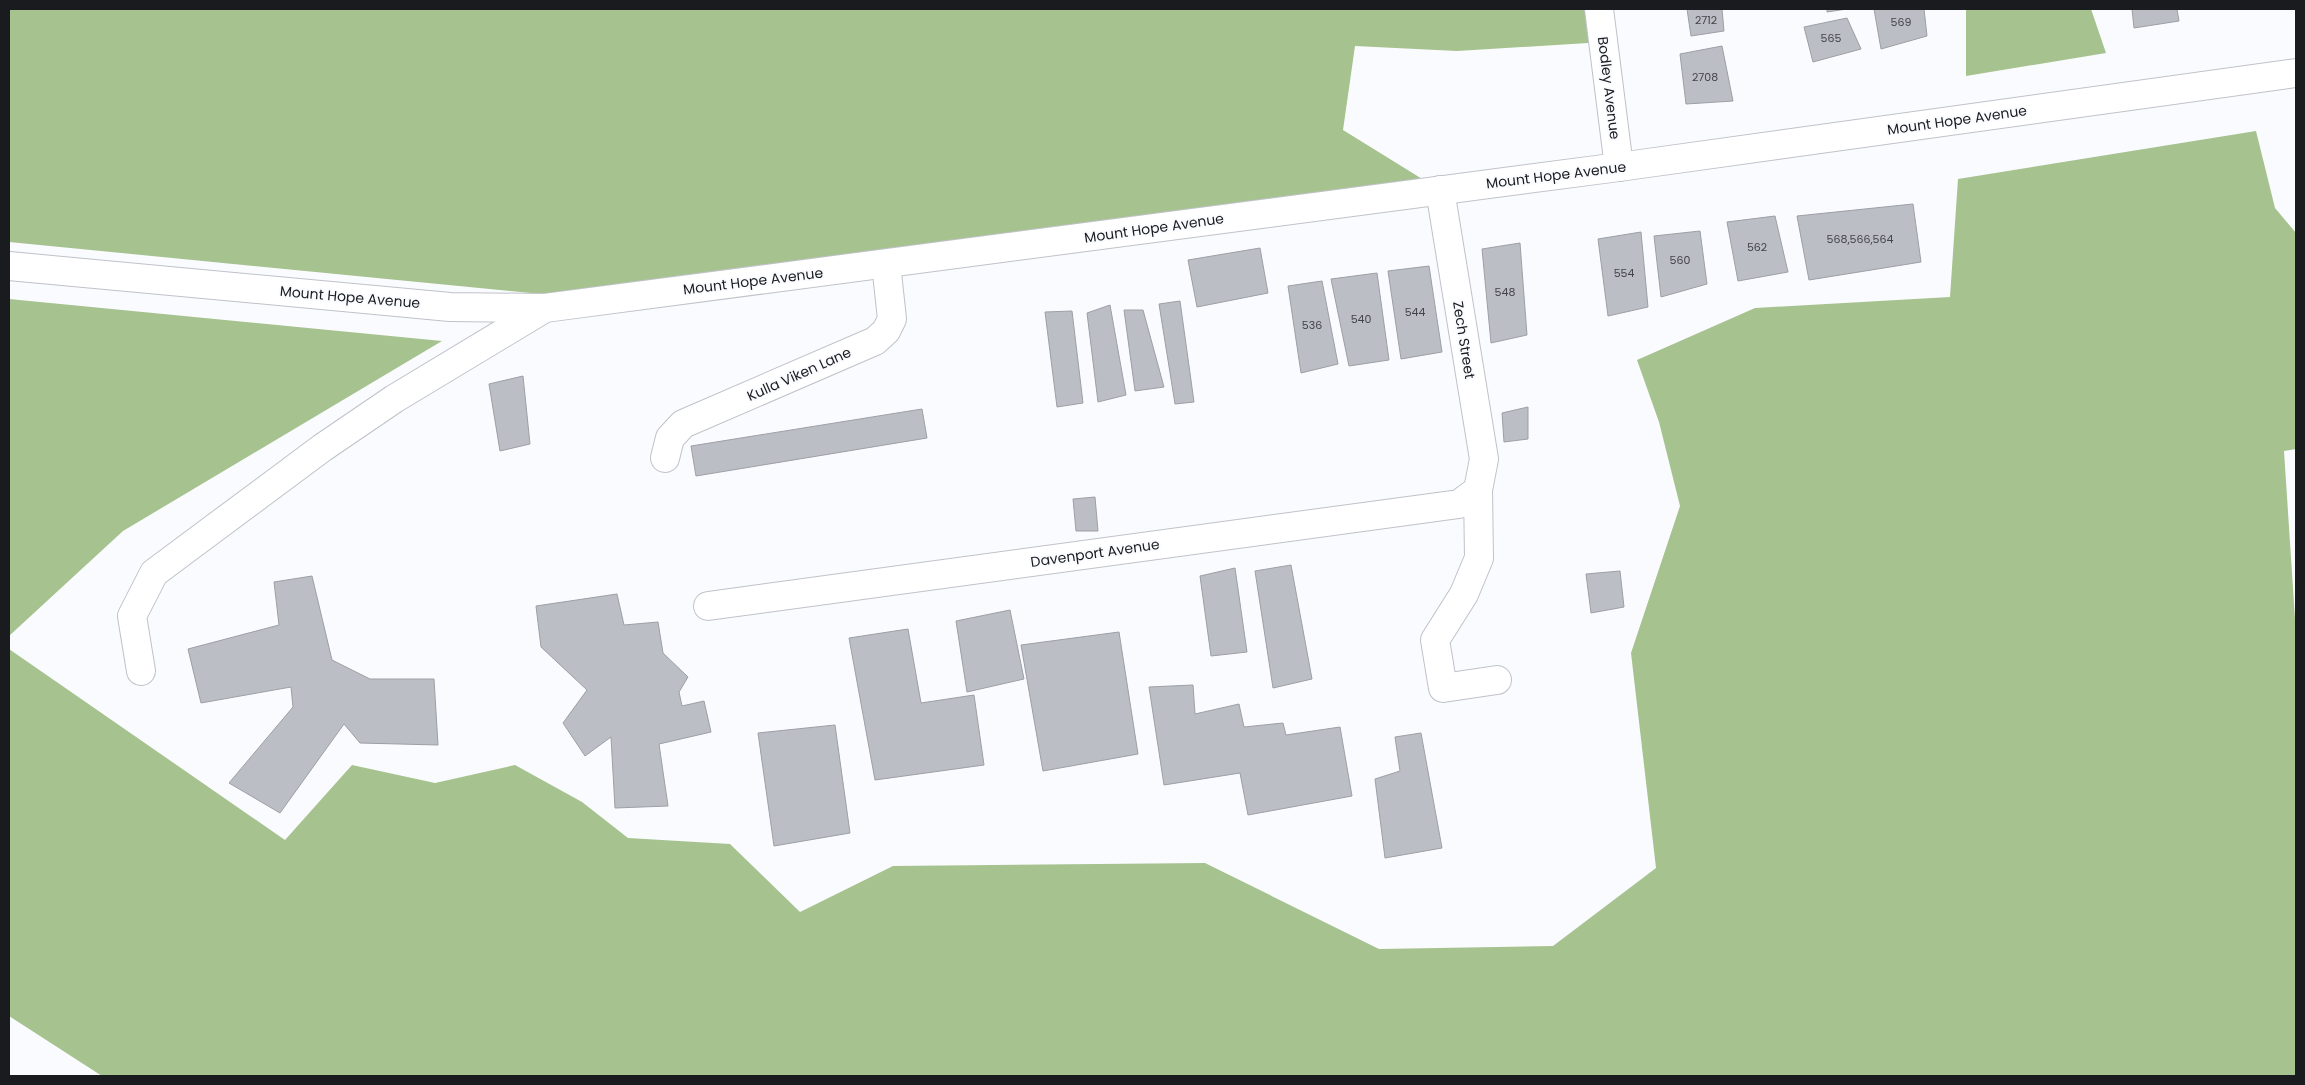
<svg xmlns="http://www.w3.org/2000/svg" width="2305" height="1085" font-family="Poppins,sans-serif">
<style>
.forest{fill:#a6c28f}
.building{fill:#bcbec6;stroke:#9d9fa7}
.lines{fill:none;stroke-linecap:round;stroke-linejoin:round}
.minor-casing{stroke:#c0c2ca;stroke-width:30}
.minor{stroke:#fff;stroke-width:28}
.labels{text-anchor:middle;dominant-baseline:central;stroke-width:4;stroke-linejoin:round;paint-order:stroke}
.number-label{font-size:11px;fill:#424448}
.street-label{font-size:14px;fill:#1a1b1e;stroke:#fafbfe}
</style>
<rect width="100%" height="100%" fill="#fafbfe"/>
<g class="forest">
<path d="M9,9H1599L1604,42L1457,51L1355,46L1343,130L1440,190L545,308L530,293L9,242Z"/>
<path d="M1966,9H2091L2106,53L1966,76Z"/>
<path d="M2256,131L2275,208L2296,233V449L2284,451L2296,634V1076H102L9,1016V649L285,840L352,765L435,783L515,765L582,802L628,838L730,844L800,912L893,866L1205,863L1379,949L1553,946L1656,868L1631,653L1680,506L1659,422L1637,360L1755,308L1950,297L1958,179Z"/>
<path d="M9,299L442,341L123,531L9,636Z"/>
</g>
<g class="building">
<path d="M1687,9H1722L1724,31L1691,36Z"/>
<path d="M1827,9H1847L1827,12Z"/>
<path d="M1874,9H1924L1927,36L1881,49Z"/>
<path d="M2132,9H2177L2179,21L2134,28Z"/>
<path d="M1847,18L1861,49L1813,62L1804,27Z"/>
<path d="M1722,46L1733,101L1686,104L1680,54Z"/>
<path d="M1913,204L1921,262L1809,280L1797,216Z"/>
<path d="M1775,216L1788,272L1738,281L1727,222Z"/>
<path d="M1700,231L1707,284L1661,297L1654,236Z"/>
<path d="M1641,232L1648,307L1608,316L1598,239Z"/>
<path d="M1520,243L1527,335L1491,343L1482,249Z"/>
<path d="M1260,248L1268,293L1197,307L1188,260Z"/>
<path d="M1429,266L1442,352L1401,359L1388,271Z"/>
<path d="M1377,273L1389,360L1349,366L1331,279Z"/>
<path d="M1322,281L1338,364L1301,373L1288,286Z"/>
<path d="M1180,301L1194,402L1175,404L1159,304Z"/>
<path d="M1110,305L1126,395L1098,402L1087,313Z"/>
<path d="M1124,310H1143L1164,387L1135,391Z"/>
<path d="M1072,311L1083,403L1057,407L1045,312Z"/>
<path d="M523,376L530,444L500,451L489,384Z"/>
<path d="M1528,407V439L1504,442L1502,413Z"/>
<path d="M922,409L927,438L696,476L691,446Z"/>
<path d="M1095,497L1098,531H1076L1073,499Z"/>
<path d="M1291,565L1312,679L1273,688L1255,571Z"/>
<path d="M1235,568L1247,652L1211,656L1200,576Z"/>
<path d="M1620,571L1624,607L1591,613L1586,574Z"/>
<path d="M312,576L332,660L370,679H434L438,745L360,743L344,724L280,813L229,783L293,707L291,687L201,703L188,649L279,625L274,582Z"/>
<path d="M617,594L624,625L658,622L663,653L688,677L679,692L682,706L704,701L711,732L659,744L668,806L615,808L611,737L585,756L563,723L587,690L541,647L536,606Z"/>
<path d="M1010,610L1024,679L967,692L956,621Z"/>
<path d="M908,629L921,703L974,695L984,765L875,780L849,638Z"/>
<path d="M1119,632L1138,754L1043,771L1021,645Z"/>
<path d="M1193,685L1195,714L1239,704L1244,727L1283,723L1286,735L1340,727L1352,796L1248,815L1240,773L1164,785L1149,687Z"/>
<path d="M835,725L850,833L774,846L758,733Z"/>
<path d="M1421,733L1442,848L1385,858L1375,779L1400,771L1395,737Z"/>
</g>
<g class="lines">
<g class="minor-casing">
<g id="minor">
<path d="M1599,9L1619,167"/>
<path d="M1440,190L1484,459L1478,490L1479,558L1464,594L1435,640L1443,688L1497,680"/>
<path d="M9,266L450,307L545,308L1619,167L2296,73"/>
<path d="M665,458L670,438L683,424L875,341L886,331L892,319L886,264"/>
<path d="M708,606L1459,504L1478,490"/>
<path d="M141,671L132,616L154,573L322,448L394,399L545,308"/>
</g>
</g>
<use href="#minor" class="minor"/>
</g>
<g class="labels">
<g class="number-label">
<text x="1706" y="20">2712</text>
<text x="1901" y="22">569</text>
<text x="1831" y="38">565</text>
<text x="1705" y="77">2708</text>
<text x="1860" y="239">568,566,564</text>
<text x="1757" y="247">562</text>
<text x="1680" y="260">560</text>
<text x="1624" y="273">554</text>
<text x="1505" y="292">548</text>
<text x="1415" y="312">544</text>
<text x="1361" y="319">540</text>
<text x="1312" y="325">536</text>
</g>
<g class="street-label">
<text transform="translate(1609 88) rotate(83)">Bodley Avenue</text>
<text transform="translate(1957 120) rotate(-8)">Mount Hope Avenue</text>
<text transform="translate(1556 175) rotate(-7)">Mount Hope Avenue</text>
<text transform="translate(1154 228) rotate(-8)">Mount Hope Avenue</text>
<text transform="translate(753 281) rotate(-7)">Mount Hope Avenue</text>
<text transform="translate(350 297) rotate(5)">Mount Hope Avenue</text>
<text transform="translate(1464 340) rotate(81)">Zech Street</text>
<text transform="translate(799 374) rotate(-24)">Kulla Viken Lane</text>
<text transform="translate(1095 553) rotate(-8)">Davenport Avenue</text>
</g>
</g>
<rect width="2305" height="1085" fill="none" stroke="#1a1b1e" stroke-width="20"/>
</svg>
